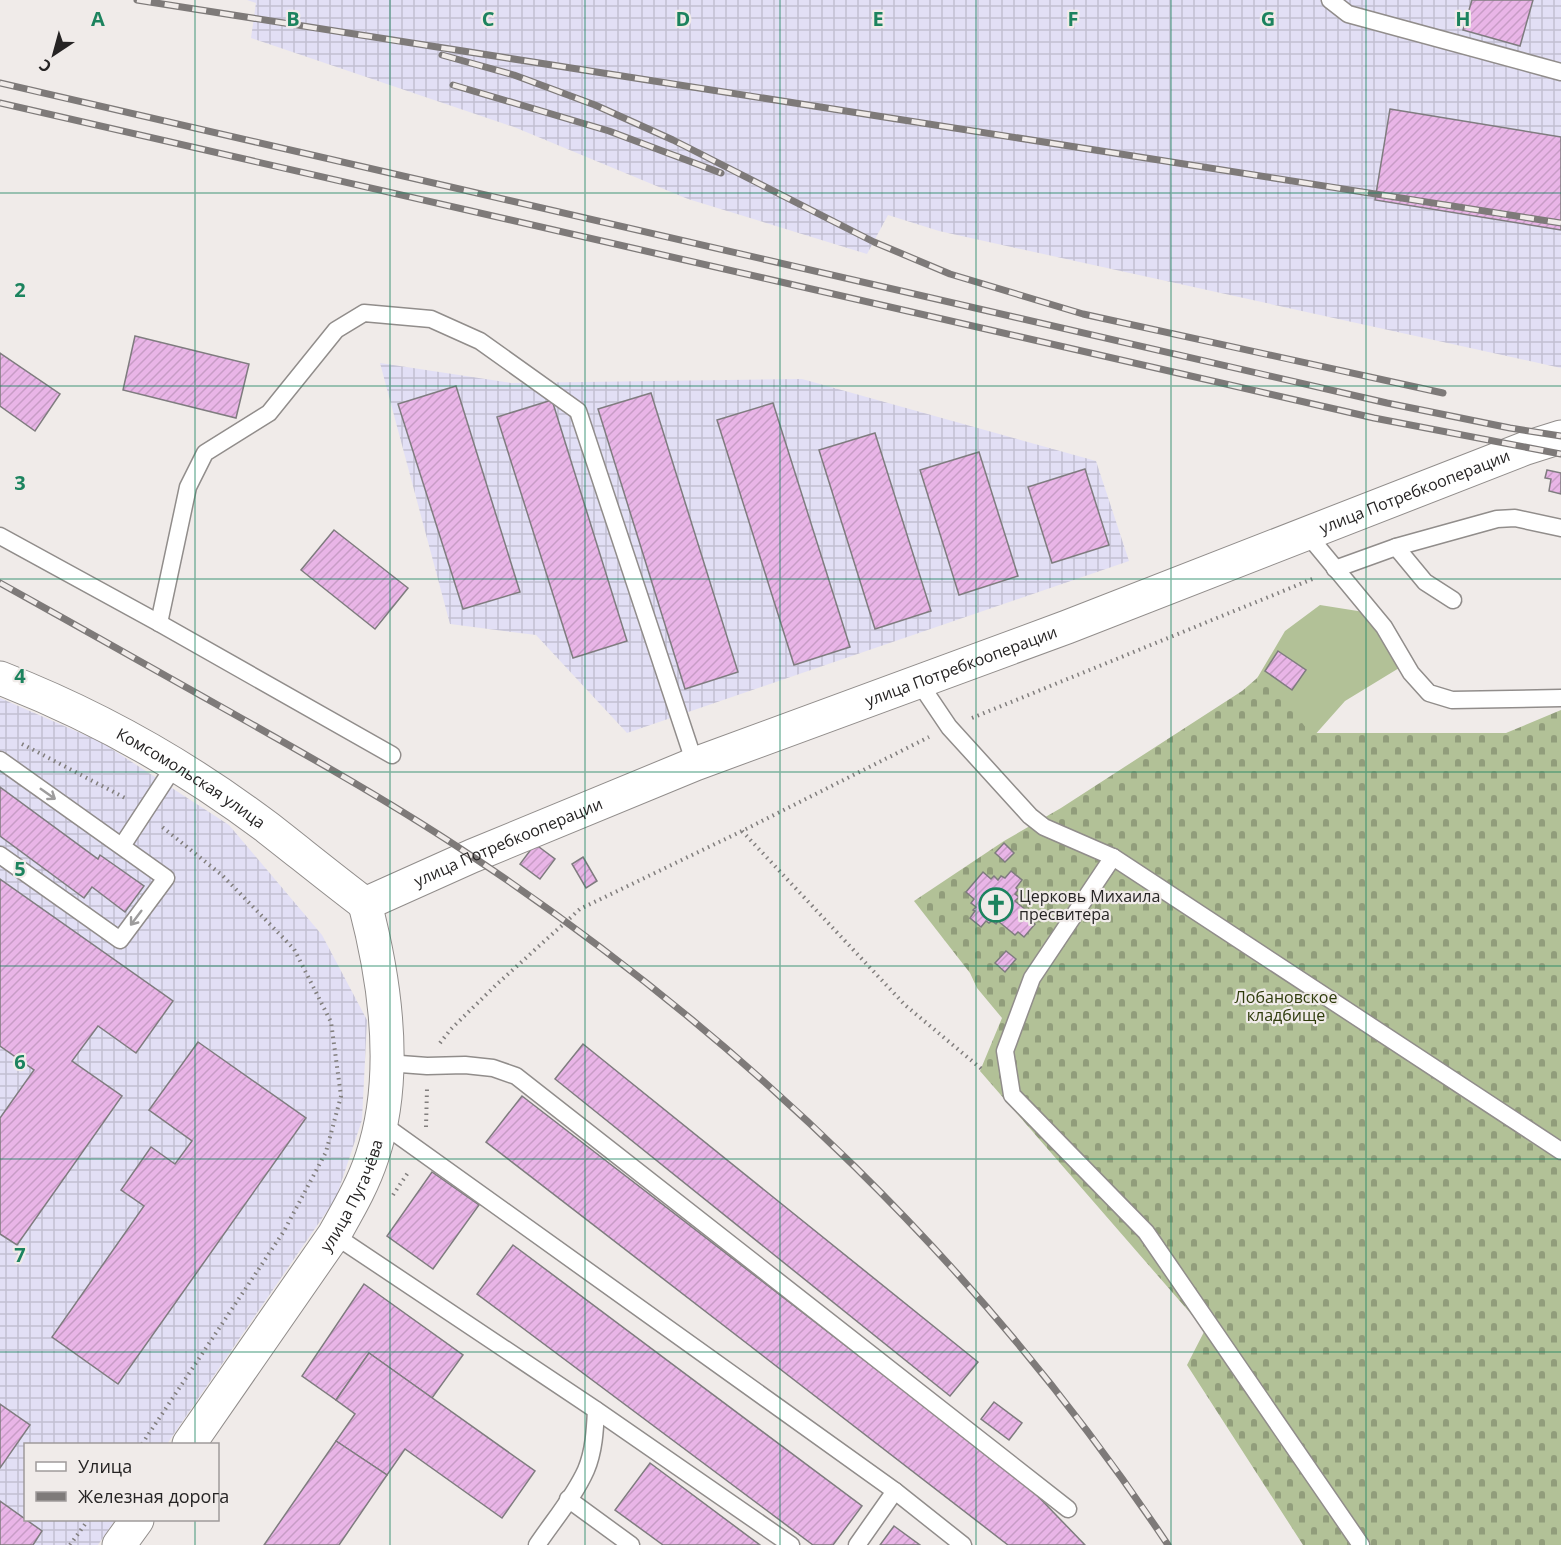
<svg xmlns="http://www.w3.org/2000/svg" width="1561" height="1545" font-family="'Open Sans',sans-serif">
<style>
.industrial{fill:url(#industrial-grid)}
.grass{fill:#b2c197}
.cemetery{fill:url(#cemetery-stones)}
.building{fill:url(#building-hatch);stroke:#7f7c7f;stroke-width:1.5}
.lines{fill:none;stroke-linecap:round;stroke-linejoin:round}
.lane-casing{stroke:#918d8b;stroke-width:19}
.secondary-casing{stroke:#918d8b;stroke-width:35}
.path{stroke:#817e7d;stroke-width:4;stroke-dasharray:1.5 4.5;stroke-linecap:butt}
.lane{stroke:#fff;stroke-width:16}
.secondary{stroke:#fff;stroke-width:33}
.rail-casing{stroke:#7e7a79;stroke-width:7}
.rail{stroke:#f0ebe9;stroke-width:4.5;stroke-dasharray:14;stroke-linecap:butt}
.oneway{stroke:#9d9c9c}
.grid{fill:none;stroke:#1c835e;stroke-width:1.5;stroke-opacity:0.55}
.labels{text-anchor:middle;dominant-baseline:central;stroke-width:4.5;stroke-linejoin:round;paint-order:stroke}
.street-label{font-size:16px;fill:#262424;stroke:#f0ebe9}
.poi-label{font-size:16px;fill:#262424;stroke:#f0ebe9;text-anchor:start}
.park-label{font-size:16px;fill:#2f3c0c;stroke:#f0ebe9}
.grid-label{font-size:20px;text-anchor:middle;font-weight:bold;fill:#1c835e;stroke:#f0ebe9;stroke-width:4.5;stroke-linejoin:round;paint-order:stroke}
</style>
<defs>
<pattern id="industrial-grid" width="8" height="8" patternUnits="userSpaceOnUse" patternTransform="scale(1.5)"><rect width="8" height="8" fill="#e2dff5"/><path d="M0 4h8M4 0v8" fill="none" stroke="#c2bfd2"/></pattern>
<pattern id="cemetery-stones" width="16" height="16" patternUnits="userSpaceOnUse" patternTransform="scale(1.5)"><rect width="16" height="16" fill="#b2c197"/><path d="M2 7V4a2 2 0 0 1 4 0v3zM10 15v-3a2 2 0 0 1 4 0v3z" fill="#919d7b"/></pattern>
<pattern id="building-hatch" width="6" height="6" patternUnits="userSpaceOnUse" patternTransform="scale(1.5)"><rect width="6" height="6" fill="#e9b5e7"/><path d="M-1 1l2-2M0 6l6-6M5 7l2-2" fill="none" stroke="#c89cc6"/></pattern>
</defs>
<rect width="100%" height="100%" fill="#f0ebe9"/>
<g class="industrial">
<path d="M247,0H1561V368L939,231L888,215L867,254L688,199L514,127L251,38L256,3Z"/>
<path d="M380,363L511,383L802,379L1096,461L1129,561L627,733L536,635L450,624Z"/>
<path d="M0,698L101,742L229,825L322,935L367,1020L362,1120L336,1198L167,1444H26V1520H115L98,1545H0Z"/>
</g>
<path class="grass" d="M1320,605L1364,612L1404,665L1345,701L1313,737L1246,697L1285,631Z"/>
<path class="cemetery" d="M1263,673L1310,733H1506L1561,710V1545H1303L1187,1365L1205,1330L980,1071L1002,1018L977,988L970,973L914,901L1004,841L1061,808L1242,691Z"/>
<g class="building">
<path d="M1472,0H1533L1520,46L1463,30Z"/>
<path d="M1390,109L1561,137V230L1375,200Z"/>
<path d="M135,336L249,364L236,418L123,390Z"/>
<path d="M0,353L60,394L35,431L0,406Z"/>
<path d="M456,386L520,592L463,609L398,404Z"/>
<path d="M651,393L738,672L685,689L598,409Z"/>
<path d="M552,400L627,641L573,658L497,417Z"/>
<path d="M773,403L850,647L794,665L717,420Z"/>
<path d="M875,433L931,611L875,629L819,450Z"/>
<path d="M979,452L1018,576L959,595L920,470Z"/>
<path d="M1085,469L1109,545L1052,563L1028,487Z"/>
<path d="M1547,470L1561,473V494L1549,491L1551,479L1545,478Z"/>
<path d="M334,530L408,588L375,629L301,570Z"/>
<path d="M1278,651L1306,670L1292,690L1265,671Z"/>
<path d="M0,787L98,859L100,855L144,886L125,912L92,887L84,898L0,836Z"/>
<path d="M1004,843L1014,853L1005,862L995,853Z"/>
<path d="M535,844L555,859L540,879L520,864Z"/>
<path d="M583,857L597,881L586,888L572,864Z"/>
<path d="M1011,871L1022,880L1016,888L1018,890L1015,894L1019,897L1015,901L1032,915L1029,919L1035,924L1024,937L1018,932L1015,935L998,921L996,924L992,921L989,923L986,921L981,927L970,918L975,911L973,910L976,907L971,903L974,899L966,892L983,872L991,879L994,876L998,880L1001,876L1005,878Z"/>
<path d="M0,879L173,1001L136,1053L98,1026L72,1061L122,1096L17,1245L0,1234V1118L34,1070L0,1046Z"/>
<path d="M1006,951L1016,959L1005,972L995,963Z"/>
<path d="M198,1042L306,1118L118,1384L52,1337L144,1206L121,1190L151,1147L175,1164L192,1141L149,1110Z"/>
<path d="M583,1044L978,1362L950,1396L555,1079Z"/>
<path d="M522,1096L1029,1487L1085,1545H1008L486,1142Z"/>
<path d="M432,1172L479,1205L433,1269L387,1236Z"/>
<path d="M513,1245L862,1506L833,1545H813L477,1294Z"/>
<path d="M364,1284L463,1355L432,1398L369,1353L336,1400L302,1376Z"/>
<path d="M369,1353L535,1471L502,1518L405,1449L387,1475L336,1441L355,1414L336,1400Z"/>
<path d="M994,1402L1022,1423L1009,1440L981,1419Z"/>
<path d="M0,1404L30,1425L0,1468Z"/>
<path d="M336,1441L387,1475L339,1545H264Z"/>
<path d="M650,1463L760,1545H663L615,1510Z"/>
<path d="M0,1501L42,1531L33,1545H0Z"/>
<path d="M894,1526L920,1545H880Z"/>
</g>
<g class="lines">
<g class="lane-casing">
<g id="lane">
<path d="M1330,0L1348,14L1561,72"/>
<path d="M1307,534L1384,627L1411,673L1429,693L1452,700L1561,698"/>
<path d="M0,536L159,623L392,755"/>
<path d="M1396,547L1425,582L1453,600"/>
<path d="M1335,569L1396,547L1497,519L1515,518L1561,528"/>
<path d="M159,623L188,487L205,453L269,413L336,330L364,313L431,319L480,341L578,411L695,764"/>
<path d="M918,681L949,727L1030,816L1044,827L1113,857L1561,1151"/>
<path d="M0,760L166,878L120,940L0,855"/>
<path d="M122,846L175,765"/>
<path d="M1113,857L1032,978L1005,1051L1012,1095L1146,1232L1361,1545"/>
<path d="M387,1063L427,1066L465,1065L493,1068L516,1076L1068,1509"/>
<path d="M381,1123L895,1491L963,1545"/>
<path d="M334,1235L596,1410L791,1545"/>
<path d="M568,1499L631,1545"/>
<path d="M537,1545C553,1521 574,1497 586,1470C594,1451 595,1430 596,1410"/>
<path d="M857,1545L895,1491"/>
</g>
</g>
<g class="secondary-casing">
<g id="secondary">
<path id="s1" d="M0,678C95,715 186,766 268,828C300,853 332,879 365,904"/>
<path id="s2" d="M365,904L472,856L695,764L1067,627L1526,448L1561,437"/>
<path id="s3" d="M189,1444L334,1235C348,1210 363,1185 372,1157C399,1077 386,984 365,904"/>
<path d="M119,1545L137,1520"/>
</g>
</g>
<g class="path">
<path d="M972,718L1315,578"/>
<path d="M22,744L127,799"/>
<path d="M742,831L905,1005L984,1071"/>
<path d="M440,1043L451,1029L496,985L580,909L742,831L929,737"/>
<path d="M426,1127L427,1089"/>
<path d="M393,1195L409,1171"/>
<path d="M142,1444L284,1231L326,1152L341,1096L331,1022L294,949L223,876L161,826"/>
<path d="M70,1545L88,1520"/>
</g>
<use href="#lane" class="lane"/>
<use href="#secondary" class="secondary"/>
<g class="rail-casing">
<g id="rail">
<path d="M137,0L1561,223"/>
<path d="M442,55L514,75L595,105L673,140L874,242L950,274L1083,314L1443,393"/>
<path d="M0,83L1387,403L1510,428L1561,436"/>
<path d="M453,85L609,131L721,173"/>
<path d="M0,103L1374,418L1561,454"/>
<path d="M0,583C83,629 166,676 248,722C324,765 400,808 473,857C746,1039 986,1271 1168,1545"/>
</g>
</g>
<use href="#rail" class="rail"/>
</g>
<defs><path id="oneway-shaft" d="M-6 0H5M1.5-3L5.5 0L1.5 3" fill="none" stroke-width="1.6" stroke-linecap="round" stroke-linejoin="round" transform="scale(1.5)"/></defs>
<g class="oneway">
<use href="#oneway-shaft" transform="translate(48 794) rotate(35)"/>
<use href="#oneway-shaft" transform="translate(136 918) rotate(127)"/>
</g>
<path class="grid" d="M195,0V1444M390,0V1545M585,0V1545M780,0V1545M976,0V1545M1171,0V1545M1366,0V1545M0,193H1561M0,386H1561M0,579H1561M0,772H1561M0,966H1561M0,1159H1561M0,1352H1561M195,1520V1545"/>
<defs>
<g id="church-ring" transform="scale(1.725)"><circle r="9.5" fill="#f0ebe9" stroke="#1c835e" stroke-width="1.5"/><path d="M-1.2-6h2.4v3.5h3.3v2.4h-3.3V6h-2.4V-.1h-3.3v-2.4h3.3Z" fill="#1c835e"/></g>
</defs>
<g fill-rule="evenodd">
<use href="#church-ring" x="996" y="905"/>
</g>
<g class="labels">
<g class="street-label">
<text stroke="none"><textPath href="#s2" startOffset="1128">улица Потребкооперации</textPath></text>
<text stroke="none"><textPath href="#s2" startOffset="642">улица Потребкооперации</textPath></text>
<text stroke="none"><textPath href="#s1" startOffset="216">Комсомольская улица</textPath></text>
<text stroke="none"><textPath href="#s2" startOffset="156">улица Потребкооперации</textPath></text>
<text stroke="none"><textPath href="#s3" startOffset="298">улица Пугачёва</textPath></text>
</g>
<g class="poi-label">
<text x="1019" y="896">Церковь Михаила<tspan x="1019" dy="18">пресвитера</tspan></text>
</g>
<g class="park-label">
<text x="1286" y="997">Лобановское<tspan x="1286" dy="18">кладбище</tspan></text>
</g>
</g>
<g class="grid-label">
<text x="98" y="26">A</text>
<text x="293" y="26">B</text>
<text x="488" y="26">C</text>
<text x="683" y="26">D</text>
<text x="878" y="26">E</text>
<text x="1073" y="26">F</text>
<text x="1268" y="26">G</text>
<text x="1463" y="26">H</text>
<text x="20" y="297">2</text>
<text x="20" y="490">3</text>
<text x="20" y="683">4</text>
<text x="20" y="876">5</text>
<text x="20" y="1069">6</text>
<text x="20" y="1262">7</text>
</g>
<rect x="24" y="1443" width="195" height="78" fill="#f0ebe9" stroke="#9f9b9a" stroke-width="1.5"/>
<rect x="36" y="1462" width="30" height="9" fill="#ffffff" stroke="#9f9b9a" stroke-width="1.5"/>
<text x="78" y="1473" font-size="18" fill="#262424">Улица</text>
<rect x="36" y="1492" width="30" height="9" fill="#7e7a79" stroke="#9f9b9a" stroke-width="1.5"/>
<text x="78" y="1503" font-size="18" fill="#262424">Железная дорога</text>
<g transform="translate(54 54) rotate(216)" stroke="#f0ebe9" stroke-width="4.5" paint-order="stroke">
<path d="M0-4.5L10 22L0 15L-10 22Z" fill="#262424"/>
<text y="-9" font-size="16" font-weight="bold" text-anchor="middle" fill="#262424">С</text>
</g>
</svg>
